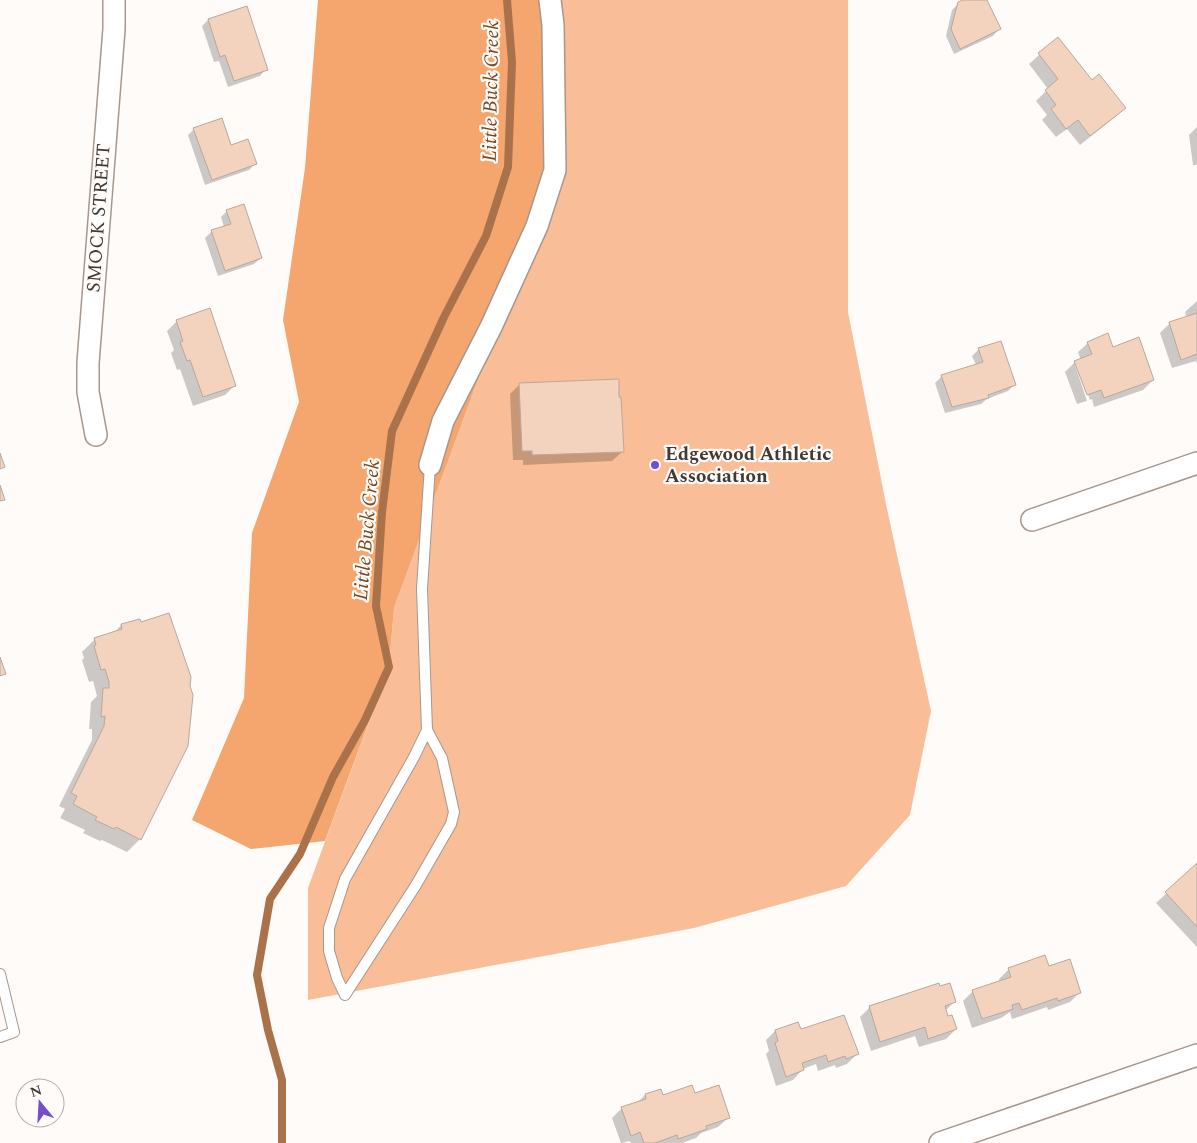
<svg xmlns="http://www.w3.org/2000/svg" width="1197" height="1143" font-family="Spectral,serif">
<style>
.green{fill:#f9be97}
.forest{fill:#f5a56e}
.shadow{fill:#0003}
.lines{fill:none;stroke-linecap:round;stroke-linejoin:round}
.stream{stroke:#aa724a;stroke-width:8}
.building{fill:#f4d3be;stroke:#b9a89c}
.service-casing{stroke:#a8978c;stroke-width:12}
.minor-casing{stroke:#a8978c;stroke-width:24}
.service{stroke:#fff;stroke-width:10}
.minor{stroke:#fff;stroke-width:21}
.poi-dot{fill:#744fc9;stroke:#fefbf8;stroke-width:2}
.labels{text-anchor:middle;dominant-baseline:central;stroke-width:4.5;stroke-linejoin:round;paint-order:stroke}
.street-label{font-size:19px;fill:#403934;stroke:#fefbf8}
.poi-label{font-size:19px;font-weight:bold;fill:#403934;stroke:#fefbf8;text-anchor:start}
.water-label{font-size:20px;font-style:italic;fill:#7a461e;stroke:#fefbf8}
</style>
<rect width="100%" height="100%" fill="#fefbf8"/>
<path class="green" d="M546,0H848V312L887,509L931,711L910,815L846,886L694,928L308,1000V888L389,667L394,608L555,170Z"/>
<path class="forest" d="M318,0H539L555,170L394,608L389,667L325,841L251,849L192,820L244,698L252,533L299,402L283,320L305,168Z"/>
<g class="shadow">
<path d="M966,0H986L999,29L993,36L954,54L946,36L952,10L959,3Z"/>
<path d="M246,7L266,69L260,76L228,87L219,61L214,62L202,26L208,20Z"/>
<path d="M1058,38L1092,81L1124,108L1114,118L1080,145L1067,129L1056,137L1042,120L1047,115L1036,101L1048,89L1029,64Z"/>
<path d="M1197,127V165H1193L1189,135Z"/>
<path d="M194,129L230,146L255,164L249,170L205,185L188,135Z"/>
<path d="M227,211L261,258L254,264L218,276L205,238L212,231L224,227L221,217Z"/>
<path d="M1197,301V364L1196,361L1172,368L1160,333L1170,323L1187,318L1185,312Z"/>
<path d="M177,321L235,385L225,395L193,406L180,369L177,370L171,353L174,350L167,331Z"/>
<path d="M1088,343L1113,348L1153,380L1143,390L1094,407L1092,399L1090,400L1077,365H1075L1087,401L1077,404L1065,372L1075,362L1081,360L1078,352Z"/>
<path d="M979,349L1014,385L1008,391L987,399L981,404L945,413L935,383L942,376L976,365L972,356Z"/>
<path d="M520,384L622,452L612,461L523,465V460H513L510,394Z"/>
<path d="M139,620L140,839L127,852L102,840L100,841L83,833L85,830L60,818L65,809L59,806L92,740V729H89L91,702L97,696L93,681L89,682L82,660L84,658L82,652L95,639L114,633L121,625Z"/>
<path d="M1197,865V947L1156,903Z"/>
<path d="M1048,968L1080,992L1070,1002L1048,1010L1047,1007L1012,1019L1010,1012L1001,1018L972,1028L963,1001L973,991L1000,982L999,979L1009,969Z"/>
<path d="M938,984L955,1001L945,1011L947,1018L956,1029L946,1039L919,1047L915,1036L871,1051L860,1017L869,1008Z"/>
<path d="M800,1030L857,1054L847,1064L836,1068L835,1065L818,1071L816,1064L803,1069L793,1080L776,1086L766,1054L769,1051L766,1040L775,1031Z"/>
<path d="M645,1095H694L728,1118L718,1127L701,1133L696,1138L682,1143H631L630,1141L621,1143L612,1118L622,1108L637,1103Z"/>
</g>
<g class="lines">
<path class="stream" d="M282,1143V1080L268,1030L257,975L270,899L300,854L333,777L365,720L389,667L376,606L382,512L392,431L444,317L486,236L508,167L512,62L507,0"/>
</g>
<g class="building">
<path d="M963,0H987L1001,29L960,49L951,29L958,2Z"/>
<path d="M247,6L268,70L234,81L225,55L220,57L208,19Z"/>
<path d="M1058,37L1092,80L1099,74L1126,108L1090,136L1078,120L1066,129L1051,109L1056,105L1045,90L1058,79L1038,53Z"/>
<path d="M222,118L231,145L248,139L257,164L212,180L193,128Z"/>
<path d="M244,204L262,258L225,271L211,230L231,224L226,210Z"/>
<path d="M210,308L236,386L203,397L190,360L187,361L180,342L183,341L176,320Z"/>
<path d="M1197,313V354L1181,360L1169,322Z"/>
<path d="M1108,333L1113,347L1139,337L1154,380L1104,398L1101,390L1087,395L1074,361L1092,354L1087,342Z"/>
<path d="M1001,341L1016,385L988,395L989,398L952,407L941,375L983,362L978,348Z"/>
<path d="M619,379V397H621L624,452L532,455V451H522L519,383Z"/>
<path d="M0,453L5,467L0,469Z"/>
<path d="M0,485L5,500L0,501Z"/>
<path d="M169,613L191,677L190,686L193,695L188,746L141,840L116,827L114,829L95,820L97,817L73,804L77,796L71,793L104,726L105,716L101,717L103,688H109V682L105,669L101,670L94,646L96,645L94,638L122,629L121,624L140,619L141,622Z"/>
<path d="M0,657L6,674L0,676Z"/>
<path d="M1197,863V927L1165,892Z"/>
<path d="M1045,955L1049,966L1070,959L1081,993L1058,1001L1057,998L1022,1010L1019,1003L1012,1005L1013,1009L982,1019L972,990L1011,977L1008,968Z"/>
<path d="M939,983L940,986L950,983L956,1002L945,1006L948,1016L952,1015L957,1029L928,1039L925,1027L880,1042L869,1006Z"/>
<path d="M844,1015L859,1054L846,1059L845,1056L828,1062L826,1055L802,1063L804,1070L786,1077L775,1043L778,1041L775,1030L798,1022L801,1029Z"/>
<path d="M692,1085L695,1093L719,1085L730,1118L706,1126L707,1129L678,1139L677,1135L655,1143H644L640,1132L631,1136L621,1107L646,1099L645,1094L661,1089L663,1095Z"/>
</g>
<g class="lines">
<g class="service-casing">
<g id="service">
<path d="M427,730L442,758L454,812L451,824L416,885L345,995L337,978L329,951V928L345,879L414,757L427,730L422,589L430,465"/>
<path d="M0,974L14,1032L0,1037"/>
</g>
</g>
<g class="minor-casing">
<g id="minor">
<path d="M96,435L88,392V363L114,29V0"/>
<path d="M430,465L443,421L491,327L537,226L555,170L553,25L550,0"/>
<path d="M1032,520L1197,463"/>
<path d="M940,1143L1197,1055"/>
</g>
</g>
<use href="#service" class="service"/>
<use href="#minor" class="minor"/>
</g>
<circle class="poi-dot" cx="655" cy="465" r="5"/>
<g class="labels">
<g class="street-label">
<text transform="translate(99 218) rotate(-86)">SMOCK STREET</text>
</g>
<g class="poi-label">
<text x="665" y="454">Edgewood Athletic<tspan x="665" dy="22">Association</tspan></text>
</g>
<g class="water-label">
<text transform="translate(491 91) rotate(-89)">Little Buck Creek</text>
<text transform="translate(367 530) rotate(-85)">Little Buck Creek</text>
</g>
</g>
<g transform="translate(40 1103) rotate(342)"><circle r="24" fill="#fefbf8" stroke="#b2adaa"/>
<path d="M0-4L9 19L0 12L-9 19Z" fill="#744fc9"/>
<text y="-8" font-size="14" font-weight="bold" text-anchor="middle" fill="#403934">N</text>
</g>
</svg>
